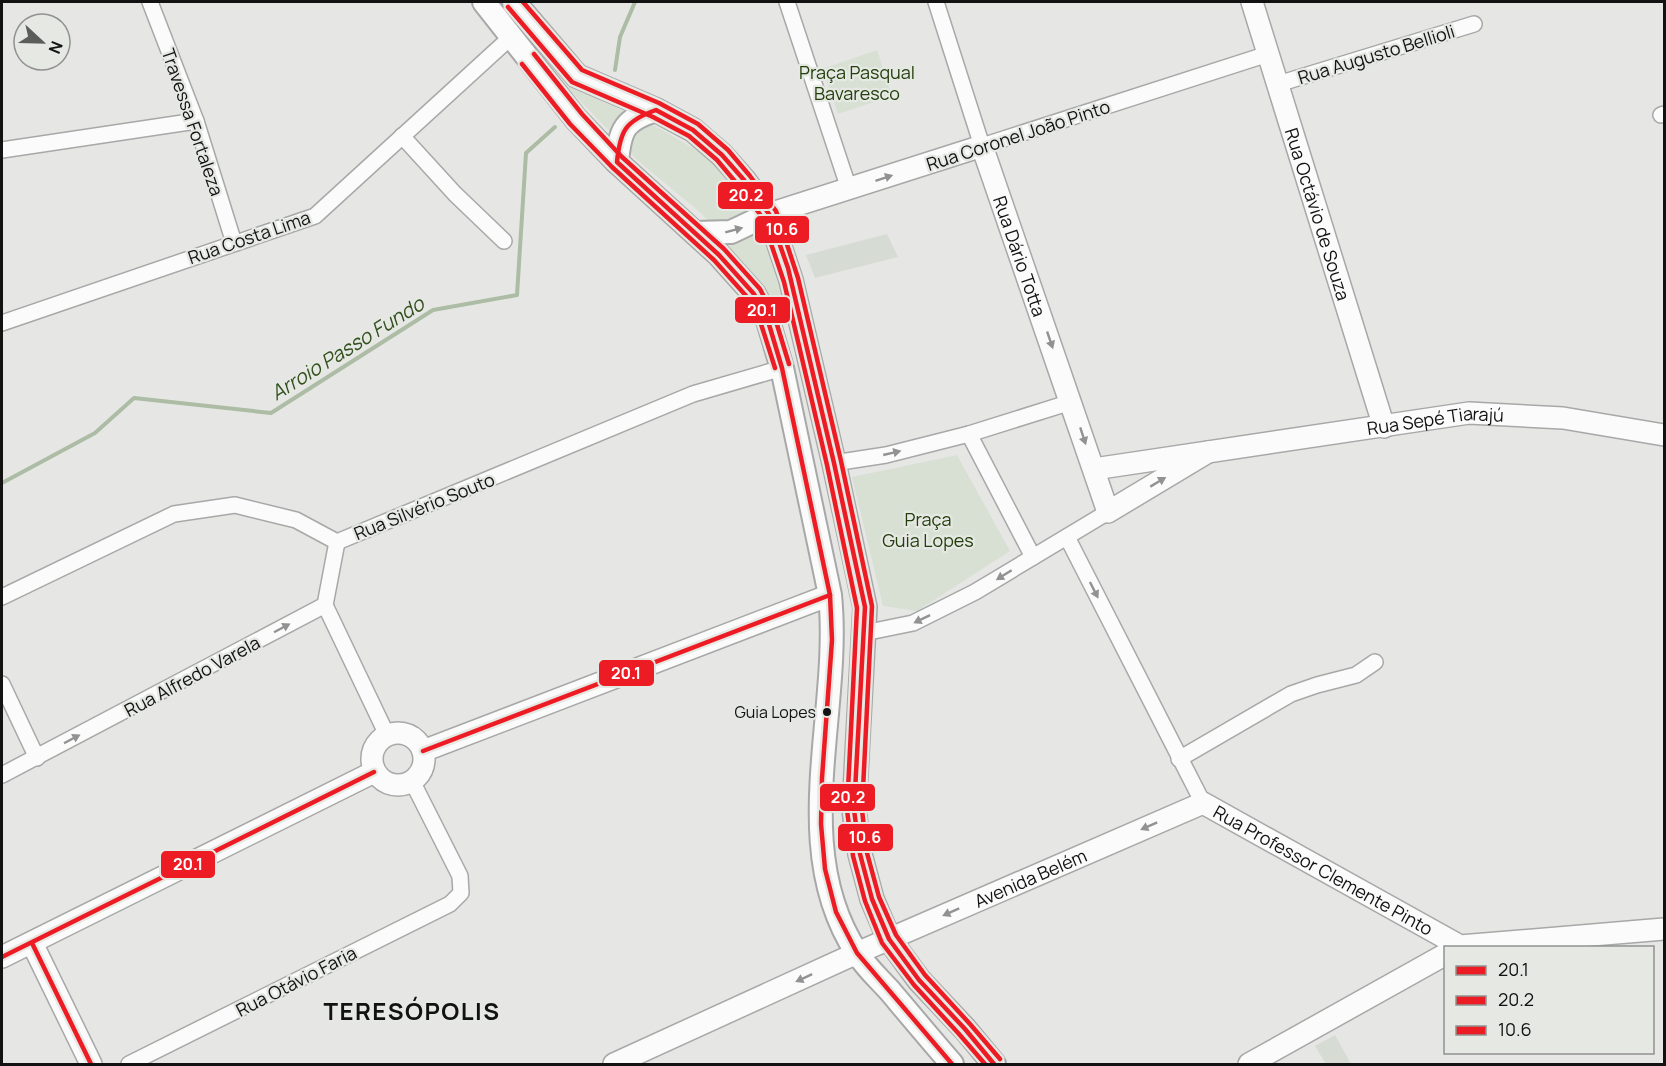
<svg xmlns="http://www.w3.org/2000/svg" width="1666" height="1066" font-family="Manrope,sans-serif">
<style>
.built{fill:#d6dbd4}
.green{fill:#d8e0d3}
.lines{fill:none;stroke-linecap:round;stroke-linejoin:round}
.stream{stroke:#adbca4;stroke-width:4}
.street-casing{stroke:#a7a8a7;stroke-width:18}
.secondary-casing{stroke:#a7a8a7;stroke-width:24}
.primary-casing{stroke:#a7a8a7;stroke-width:26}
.street{stroke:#fbfbfb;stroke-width:15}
.secondary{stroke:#fbfbfb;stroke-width:21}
.primary{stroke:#fbfbfb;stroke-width:22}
.bus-1-casing{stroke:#e6e8e4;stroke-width:9}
.bus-2-casing{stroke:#e6e8e4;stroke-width:9}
.bus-3-casing{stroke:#e6e8e4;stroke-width:9}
.bus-1{stroke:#ed1c24;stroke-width:4.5}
.bus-2{stroke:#ed1c24;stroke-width:4.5}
.bus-3{stroke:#ed1c24;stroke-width:4.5}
.oneway{fill:#929292}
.bus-dot{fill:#111211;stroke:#e6e8e4;stroke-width:2}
.labels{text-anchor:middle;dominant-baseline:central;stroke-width:4.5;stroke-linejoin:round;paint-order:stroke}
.bus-label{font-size:16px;fill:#111211;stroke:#e6e8e4;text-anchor:end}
.street-label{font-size:18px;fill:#111211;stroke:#e6e8e4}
.park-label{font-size:18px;fill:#233f0c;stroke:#e6e8e4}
.water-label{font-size:20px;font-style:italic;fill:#33501e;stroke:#e6e8e4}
.district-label{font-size:24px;font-weight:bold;letter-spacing:1.5px;fill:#111211;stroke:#e6e8e4}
.line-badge{stroke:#e6e8e4;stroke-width:2}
.badge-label{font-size:16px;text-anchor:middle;font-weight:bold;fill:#fff}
</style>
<rect width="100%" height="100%" fill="#e6e7e5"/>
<g class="built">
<path d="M887,234L898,257L815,278L806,255Z"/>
<path d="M1335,1035L1351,1064H1326L1315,1046Z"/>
</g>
<g class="green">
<path d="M877,50L892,96L838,114L822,69Z"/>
<path d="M562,82L661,129L706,156L746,201L772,251L785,315L702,214L637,160Z"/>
<path d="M957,455L1010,551L917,611L883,606L852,477Z"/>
</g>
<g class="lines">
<g class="stream">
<path d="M615,70L620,37L635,2"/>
<path d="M2,483L95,433L134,398L271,413L433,310L517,295L526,153L555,127"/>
</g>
<g class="street-casing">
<g id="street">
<path d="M150,2L196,121L234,243"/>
<path d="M787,2L849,189"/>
<path d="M936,2L982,146L1268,54"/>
<path d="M1278,84L1474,24"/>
<path d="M1661,115L1664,114"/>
<path d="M402,136L455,194L504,241"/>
<path d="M2,150L196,121"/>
<path d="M2,323L315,216L511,37"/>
<path d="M969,434L1033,557"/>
<path d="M834,463L886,455L969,434L1071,402"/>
<path d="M1067,537L1203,803"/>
<path d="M2,597L174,514L235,505L296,520L337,542L693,394L782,368"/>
<path d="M325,605L387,735"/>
<path d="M325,605L337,542"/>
<path d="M864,633L913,623L975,592L1108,512"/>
<path d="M2,684L37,758"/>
<path d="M1179,759L1291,694L1317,685L1356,675L1375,662"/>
<path d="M2,775L325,605"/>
<path d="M129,1064L450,904L461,893L460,876L412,781"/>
</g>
</g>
<g class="secondary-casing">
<g id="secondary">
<path id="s1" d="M1252,2L1384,427"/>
<path id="s2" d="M769,214L982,146L1108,512L1208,452"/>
<path id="s3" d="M1094,469L1469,413L1563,418L1664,435"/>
<circle cx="398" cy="759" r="26"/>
<path d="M423,751L830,595"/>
<path d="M32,943L91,1064"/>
<path d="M2,957L374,772"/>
<path id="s4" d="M614,1064L857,953L1203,803L1460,946L1664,929"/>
<path d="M1249,1064L1446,954"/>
</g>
</g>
<g class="primary-casing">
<g id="primary">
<path d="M484,2L576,119L617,162L719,255L754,294L768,321L782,368L830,595C842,712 787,847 857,953C866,967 879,979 890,991C911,1016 931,1040 952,1064"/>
<path d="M514,2L577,76L656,110L693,130L722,155L744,180L769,214L791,280L834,463L865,607L854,810L860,854L872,899L889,939L919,980L965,1029L994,1064"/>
<path d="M617,162C620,129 624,120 656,110"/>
<path d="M695,233L731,232L769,214"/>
</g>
</g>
<use href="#street" class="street"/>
<use href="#secondary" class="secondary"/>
<use href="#primary" class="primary"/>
<g class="bus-1-casing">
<g id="bus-1">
<path d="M423,751L830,595"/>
<path d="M32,943L91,1064"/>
<path d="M2,957L374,772"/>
<path d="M952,1064L857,953L836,912L825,869L821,824L822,778L832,640L830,595L782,368L768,321L754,294L719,255L617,162C620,131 625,121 656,110L693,130L722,155L744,180L769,214L788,268L834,463L865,607L854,810L860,854L872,899L889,939L919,980L965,1029L994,1064"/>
</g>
</g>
<g class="bus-2-casing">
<g id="bus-2">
<path d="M508,7L572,82L653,117L689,136L717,160L738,185L762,217L784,282L827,465L857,608L847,810L853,856L865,901L882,943L914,985L959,1034L985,1064"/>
<path d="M522,64L570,124L612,167L714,260L748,298L761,324L775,368"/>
</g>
</g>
<g class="bus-3-casing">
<g id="bus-3">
<path d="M523,2L582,70L659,103L698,124L728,150L750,176L776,211L798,278L841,461L872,606L862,810L867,853L879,897L896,935L925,975L970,1024L1000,1059"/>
<path d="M534,54L582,114L622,157L724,249L760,289L775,318L789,364"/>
</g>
</g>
<use href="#bus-1" class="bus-1"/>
<use href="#bus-2" class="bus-2"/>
<use href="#bus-3" class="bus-3"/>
</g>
<defs><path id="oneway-solid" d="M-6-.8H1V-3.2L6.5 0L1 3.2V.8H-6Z" transform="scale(1.5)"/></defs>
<g class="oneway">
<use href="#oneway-solid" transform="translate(884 178) rotate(-18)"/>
<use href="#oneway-solid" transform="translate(734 230) rotate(-15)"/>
<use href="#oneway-solid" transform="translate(1050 340) rotate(71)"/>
<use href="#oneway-solid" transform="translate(1083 436) rotate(72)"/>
<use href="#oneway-solid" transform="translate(892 453) rotate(-13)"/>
<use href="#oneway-solid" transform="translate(1158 482) rotate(-31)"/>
<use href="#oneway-solid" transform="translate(1004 575) rotate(148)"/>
<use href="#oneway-solid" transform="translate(1094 590) rotate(63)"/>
<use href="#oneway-solid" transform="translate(922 619) rotate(154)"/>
<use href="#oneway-solid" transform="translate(282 628) rotate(-28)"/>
<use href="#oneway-solid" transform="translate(72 739) rotate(-28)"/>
<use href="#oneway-solid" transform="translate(1149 826) rotate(156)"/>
<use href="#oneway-solid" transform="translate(951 912) rotate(156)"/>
<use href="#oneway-solid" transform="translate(804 978) rotate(155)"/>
</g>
<circle class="bus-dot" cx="827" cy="712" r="5"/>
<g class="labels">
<g class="bus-label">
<text x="816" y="712">Guia Lopes</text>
</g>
<g class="street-label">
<text transform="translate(1376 54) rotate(-17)">Rua Augusto Bellioli</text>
<text transform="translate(193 122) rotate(71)">Travessa Fortaleza</text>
<text transform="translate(1018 135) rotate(-18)">Rua Coronel João Pinto</text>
<text stroke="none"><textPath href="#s1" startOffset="222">Rua Octávio de Souza</textPath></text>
<text transform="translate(249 237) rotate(-19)">Rua Costa Lima</text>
<text stroke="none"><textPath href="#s2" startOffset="340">Rua Dário Totta</textPath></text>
<text stroke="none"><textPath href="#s3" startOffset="345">Rua Sepé Tiarajú</textPath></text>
<text transform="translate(424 506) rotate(-22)">Rua Silvério Souto</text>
<text transform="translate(192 676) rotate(-28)">Rua Alfredo Varela</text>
<text stroke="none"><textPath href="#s4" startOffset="782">Rua Professor Clemente Pinto</textPath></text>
<text stroke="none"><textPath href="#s4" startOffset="456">Avenida Belém</textPath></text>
<text transform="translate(296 981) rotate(-27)">Rua Otávio Faria</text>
</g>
<g class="park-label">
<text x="857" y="72">Praça Pasqual<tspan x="857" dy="21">Bavaresco</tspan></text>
<text x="928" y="519">Praça<tspan x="928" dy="21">Guia Lopes</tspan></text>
</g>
<g class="water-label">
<text transform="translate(347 348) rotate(-32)">Arroio Passo Fundo</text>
</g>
<g class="district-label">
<text x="412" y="1010">TERESÓPOLIS</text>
</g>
</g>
<g class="line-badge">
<rect x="717" y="181" width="57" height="29" rx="6" fill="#ed1c24"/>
<rect x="754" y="215" width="56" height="29" rx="6" fill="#ed1c24"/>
<rect x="734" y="296" width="57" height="28" rx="6" fill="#ed1c24"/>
<rect x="598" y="659" width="57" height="28" rx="6" fill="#ed1c24"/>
<rect x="819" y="783" width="57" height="29" rx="6" fill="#ed1c24"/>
<rect x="837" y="823" width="57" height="29" rx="6" fill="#ed1c24"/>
<rect x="160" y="850" width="56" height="29" rx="6" fill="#ed1c24"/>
</g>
<g class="badge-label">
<text x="746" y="201">20.2</text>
<text x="782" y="235">10.6</text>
<text x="762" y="316">20.1</text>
<text x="626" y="679">20.1</text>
<text x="848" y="803">20.2</text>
<text x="865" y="843">10.6</text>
<text x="188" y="870">20.1</text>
</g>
<rect width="1666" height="1066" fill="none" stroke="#111211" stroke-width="6"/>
<rect x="1444" y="946" width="210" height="108" fill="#e6e8e4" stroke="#919290" stroke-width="1.5"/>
<rect x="1456" y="966" width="30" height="9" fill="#ed1c24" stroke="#919290" stroke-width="1.5"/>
<text x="1498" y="976" font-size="18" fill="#111211">20.1</text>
<rect x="1456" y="996" width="30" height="9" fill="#ed1c24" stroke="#919290" stroke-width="1.5"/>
<text x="1498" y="1006" font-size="18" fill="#111211">20.2</text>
<rect x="1456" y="1026" width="30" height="9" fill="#ed1c24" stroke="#919290" stroke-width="1.5"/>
<text x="1498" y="1036" font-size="18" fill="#111211">10.6</text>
<g transform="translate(42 42) rotate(112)"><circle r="28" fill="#e6e8e4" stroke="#919290" stroke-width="1.5"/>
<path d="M0-4.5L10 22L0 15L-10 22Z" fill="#5c5d5b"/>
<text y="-9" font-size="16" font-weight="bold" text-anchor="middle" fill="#111211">N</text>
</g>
</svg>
